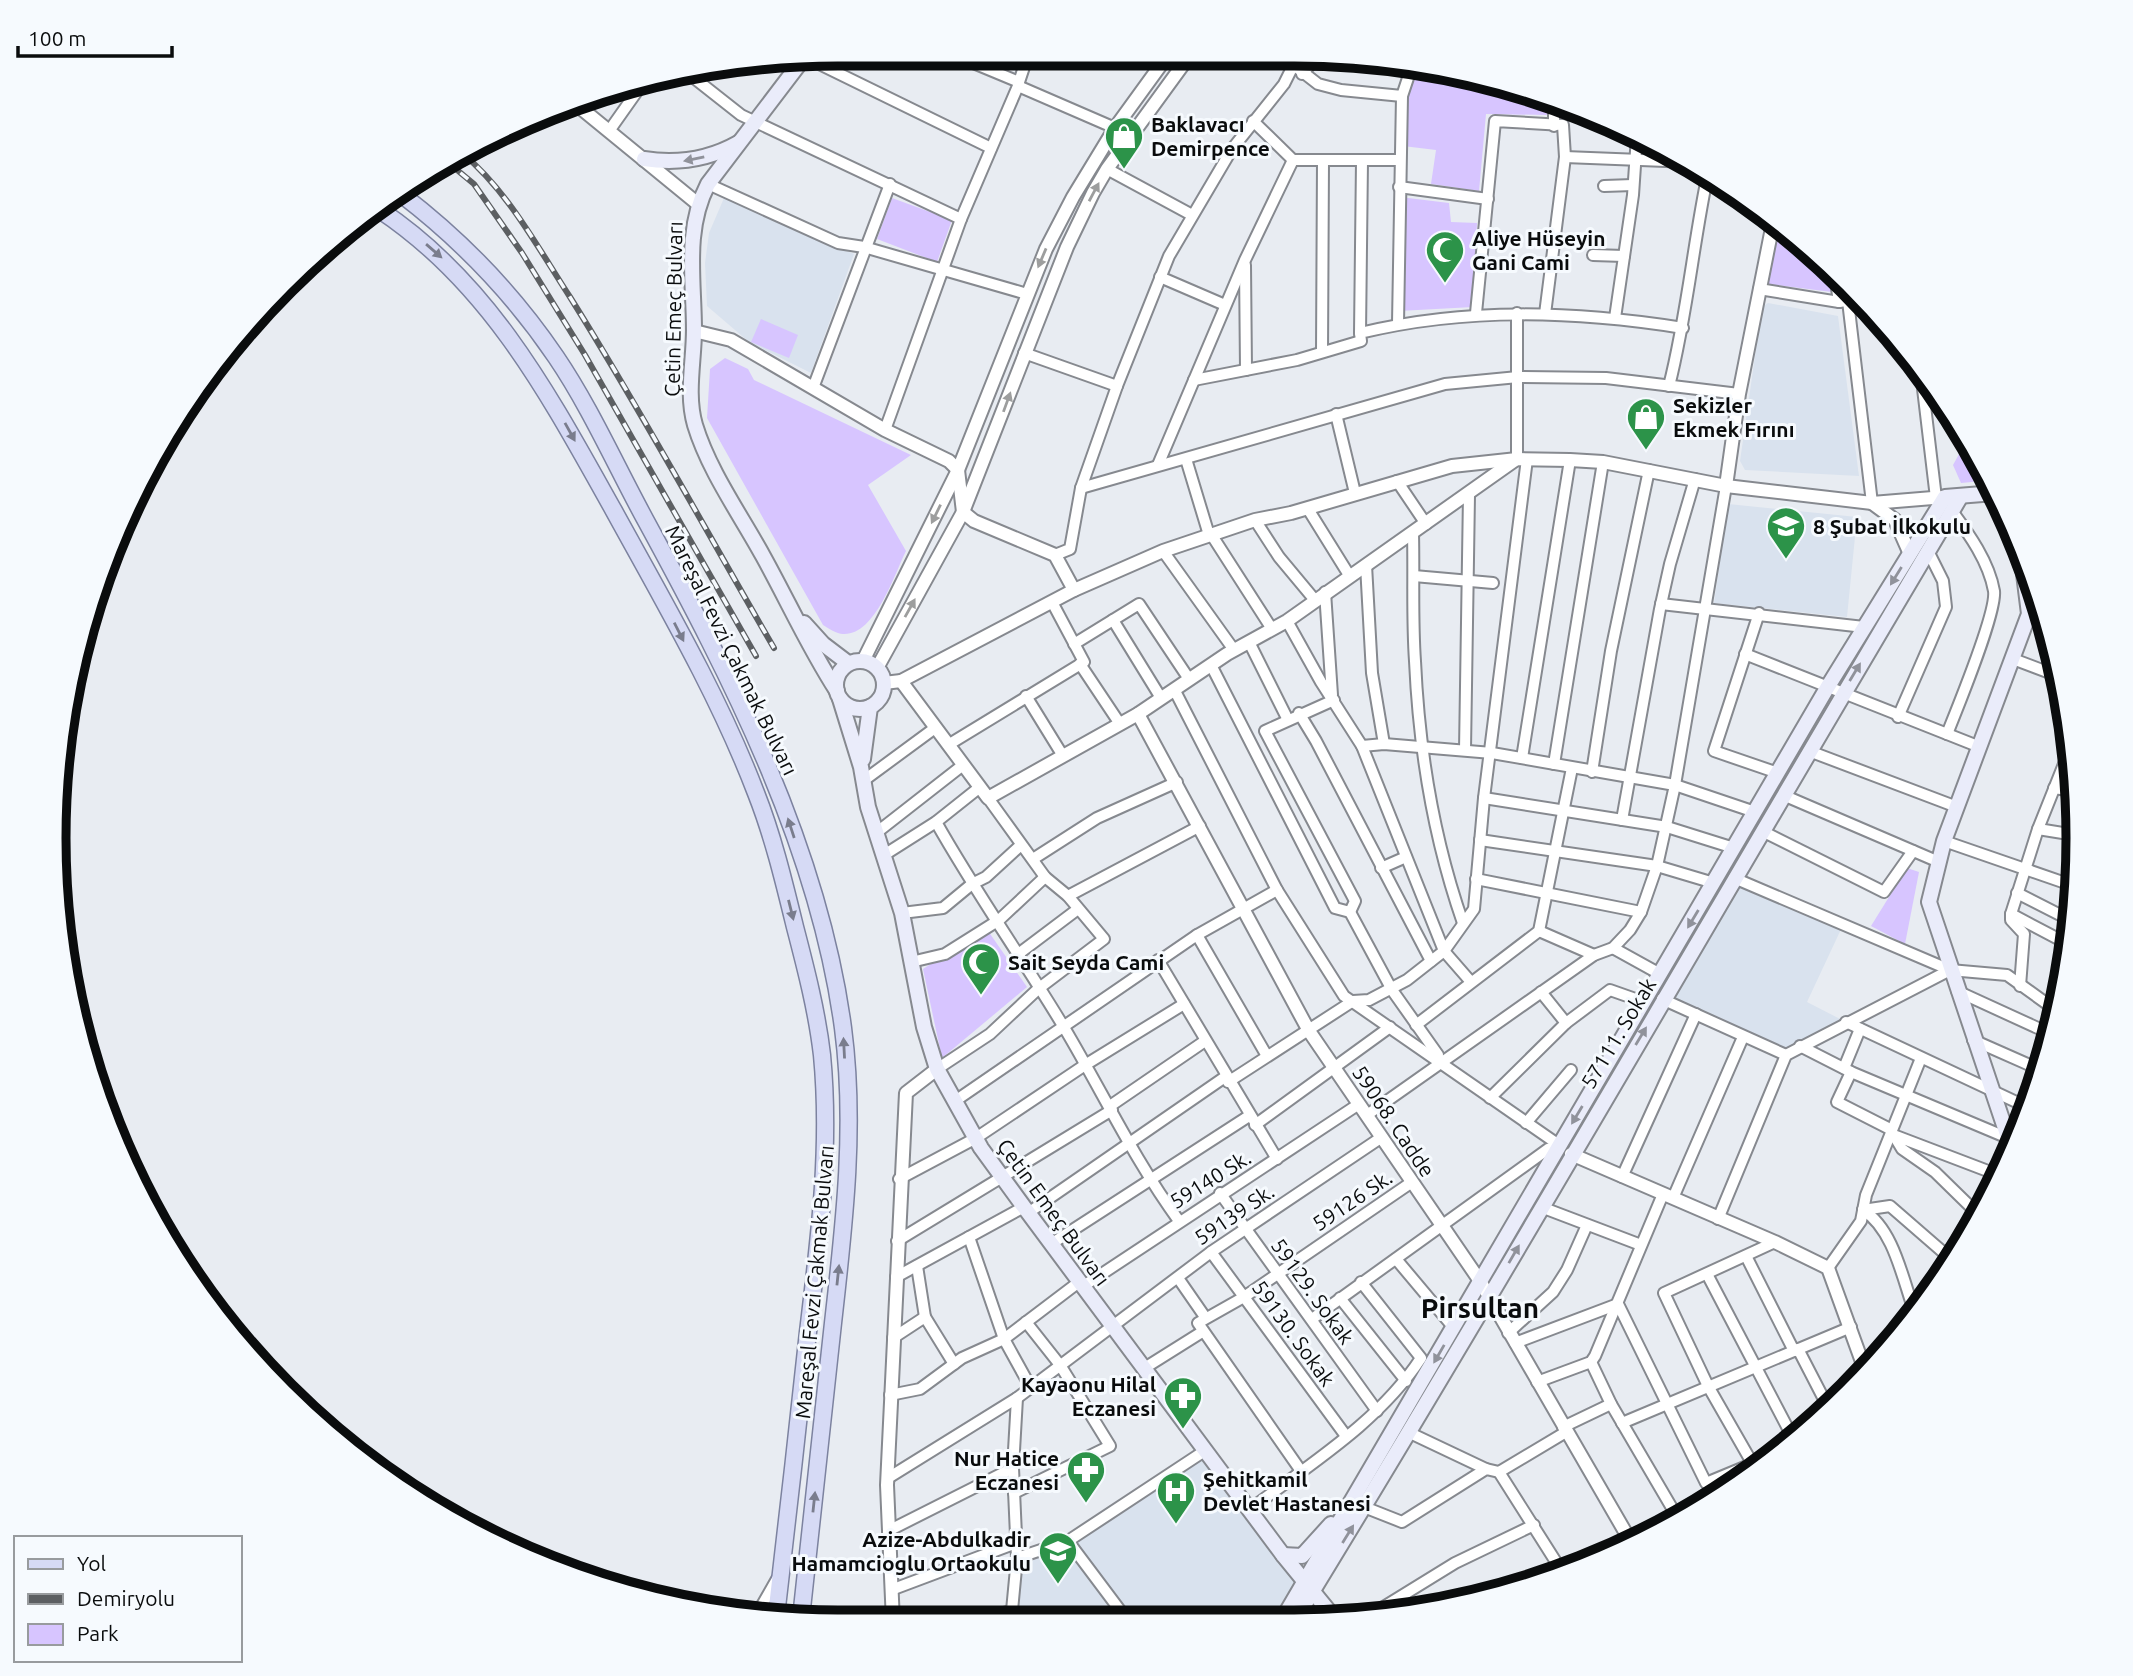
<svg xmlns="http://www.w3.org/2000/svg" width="2133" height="1676" font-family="Ubuntu,sans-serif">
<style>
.built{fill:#d9e2ee}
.green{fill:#d7c5ff}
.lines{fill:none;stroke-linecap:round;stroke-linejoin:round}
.minor-casing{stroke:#86898f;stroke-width:14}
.tertiary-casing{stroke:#86898f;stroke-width:16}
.secondary-casing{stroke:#86898f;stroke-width:18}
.primary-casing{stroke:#7c829f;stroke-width:19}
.minor{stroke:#fff;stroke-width:10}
.tertiary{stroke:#fff;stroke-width:12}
.secondary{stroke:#eaecfa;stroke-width:14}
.primary{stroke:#d6daf5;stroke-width:16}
.rail-casing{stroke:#5c5f62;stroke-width:6}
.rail{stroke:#f6fafe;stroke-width:3.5;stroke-dasharray:10;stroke-linecap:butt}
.oneway{fill:#90929b}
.oneway2{fill:#9d9e9e}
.oneway3{fill:#7a7d8d}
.labels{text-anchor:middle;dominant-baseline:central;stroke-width:6;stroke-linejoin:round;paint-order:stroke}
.poi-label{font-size:21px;font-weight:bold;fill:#0a0c0d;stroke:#f6fafe;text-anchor:start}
.street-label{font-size:21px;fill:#0a0c0d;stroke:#f6fafe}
.district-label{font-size:28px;font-weight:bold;fill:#0a0c0d;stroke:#f6fafe}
.rim{fill:none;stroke:#0a0c0d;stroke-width:9}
</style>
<rect width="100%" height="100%" fill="#e8ecf2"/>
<g class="built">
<path d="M724,198L854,254L811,373L749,342L707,306L705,263L709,233Z"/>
<path d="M1768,303L1838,316L1859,476L1745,470L1740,461L1762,307Z"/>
<path d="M1728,504L1857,517L1847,617L1714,603Z"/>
<path d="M1734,878L1843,925L1807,1002L1846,1022L1786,1055L1662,999Z"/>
<path d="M1206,1450L1305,1582L1282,1620L1011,1621L1017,1558L1068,1541Z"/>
</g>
<g class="green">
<path d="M1416,70L1546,96L1547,115L1486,114L1479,191L1431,184L1436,150L1403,146L1405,101Z"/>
<path d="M1400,197L1449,203L1451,222L1477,223L1473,307L1399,311Z"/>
<path d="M892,198L952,220L937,262L877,239Z"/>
<path d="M1777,220L1818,259L1832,292L1767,284Z"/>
<path d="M761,319L798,335L789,358L751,342Z"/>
<path d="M725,358L748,369L754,380L911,455L868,485L906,551C894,575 875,636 843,634C837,634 828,628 823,625L707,418L710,369Z"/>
<path d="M1968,438L1986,474L1982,481L1961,483L1953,465Z"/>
<path d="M1907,868L1919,872L1905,944L1871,926Z"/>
<path d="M986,928L1027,987L942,1058L923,969Z"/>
</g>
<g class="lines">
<g class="minor-casing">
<g id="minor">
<path d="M1282,56L1318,84L1341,90L1402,96"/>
<path d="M807,58L991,148"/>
<path d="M689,74L741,115L961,219"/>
<path d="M1302,74L1318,56"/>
<path d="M1019,82L1028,55"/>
<path d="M1018,86L1115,128"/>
<path d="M1554,99V126"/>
<path d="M1253,121L1293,160H1400"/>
<path d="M609,131L645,80"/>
<path d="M1565,157L1691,162"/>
<path d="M1107,169L1192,215"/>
<path d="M708,184L838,243L864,247L1027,294"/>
<path d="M1604,186L1633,185"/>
<path d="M1399,187L1488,199"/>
<path d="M1593,255L1624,256"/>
<path d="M1245,265L1246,370"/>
<path d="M1835,275L1839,302"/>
<path d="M1160,277L1225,305"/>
<path d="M1759,289L1839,302L1861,299"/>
<path d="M1848,301L1872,503"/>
<path d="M1476,313L1495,121L1563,125L1565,157L1545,314"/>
<path d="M1615,318L1633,195L1637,136"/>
<path d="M1398,323L1402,96L1411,69"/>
<path d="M1360,333L1362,161"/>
<path d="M1322,352L1323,161"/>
<path d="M1024,353L1117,386"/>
<path d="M1921,372L1936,498"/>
<path d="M1194,380L1297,360L1361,341L1360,333C1467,307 1575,311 1683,328"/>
<path d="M1669,386C1687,316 1693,244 1708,173"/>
<path d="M813,388L890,184"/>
<path d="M1336,414L1355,493"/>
<path d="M885,430L961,219L1018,86L1019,82L954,55"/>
<path d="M1186,459L1209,535"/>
<path d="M1517,459V313"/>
<path d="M1158,465L1245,260L1293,160"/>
<path d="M1397,481L1426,524"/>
<path d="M1081,488L1445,384L1518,377L1606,378L1739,394"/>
<path d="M1308,509L1349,575"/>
<path d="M1255,520L1279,557L1314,599"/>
<path d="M1413,533C1414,576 1412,619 1415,661C1419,749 1434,840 1463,923"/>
<path d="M1211,534L1272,629"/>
<path d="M1163,551L1234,650"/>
<path d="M1055,555L1070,549L1081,488L1117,386L1169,256L1232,149L1284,84L1293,66"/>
<path d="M1366,565L1372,673L1384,744"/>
<path d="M1414,576L1493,583"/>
<path d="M1325,592L1332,695"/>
<path d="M1661,604L1864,627"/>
<path d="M1759,613L1714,751L1778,773"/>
<path d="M1113,620L1161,698"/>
<path d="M1287,621L1321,682L1362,746L1384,744L1492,753L1675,785L1755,812"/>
<path d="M1249,642L1288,720"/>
<path d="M1074,644L1139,604L1189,679"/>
<path d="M1745,654L1980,747"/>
<path d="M2013,659L2058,676"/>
<path d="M1080,664L1120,724"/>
<path d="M1211,665L1335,908L1350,912"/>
<path d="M1175,691L1277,890L1344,996L1559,1145"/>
<path d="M1026,696L1063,756"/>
<path d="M1334,700L1265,731L1355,901L1350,912"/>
<path d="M1299,713L1316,741L1431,961"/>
<path d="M1898,717L1946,607L1943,581L1928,551"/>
<path d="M1947,734C1957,709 1997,612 1994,591C1989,562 1969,534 1952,511"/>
<path d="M948,745L1084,662L1052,602"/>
<path d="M1362,746L1444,951L1471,982"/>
<path d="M1465,750L1469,495"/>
<path d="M1809,751L1957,807"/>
<path d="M1522,758L1570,460"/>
<path d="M1554,764L1603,462"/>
<path d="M1592,772L1611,651L1649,470"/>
<path d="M863,781L935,728"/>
<path d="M2054,788L2074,791"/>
<path d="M1783,795L1939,862"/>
<path d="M1484,798L1667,827L1734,848"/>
<path d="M1622,820L1660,609L1670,564L1695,479"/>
<path d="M936,822C976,893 1023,959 1065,1029C1103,1093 1135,1161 1179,1221"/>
<path d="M2038,829L2075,835"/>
<path d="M1762,831L1884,892L1913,851"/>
<path d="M876,833L963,765"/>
<path d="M1480,840L1657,866L1714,883"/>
<path d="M1944,841L2077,887"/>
<path d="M884,855L936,822L980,787"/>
<path d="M1033,859L1097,818L1177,782"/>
<path d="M1381,868L1406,857"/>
<path d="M1734,878L1950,970L2007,975L2057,1011"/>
<path d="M1476,879L1641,912"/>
<path d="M2017,893L2072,921"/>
<path d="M1068,896L1200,826"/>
<path d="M1350,912L1392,990L1438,1055"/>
<path d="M902,913L943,908L972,884L986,877L1021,845"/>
<path d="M2011,914L2068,944"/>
<path d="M1539,931L1594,955"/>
<path d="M1197,935L1267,1056"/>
<path d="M1613,948L1660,974"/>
<path d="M1017,955L1078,909"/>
<path d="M1158,960L1277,1159"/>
<path d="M911,962L945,954L999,920L1045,877"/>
<path d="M2020,986L2024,934L2011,920V914L2038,829L2072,744"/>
<path d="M1957,991L2053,1035"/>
<path d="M1541,992L1566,1023"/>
<path d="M1662,999L1786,1055"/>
<path d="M1846,1022L2027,1107"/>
<path d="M1416,1025L1539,931L1572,768"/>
<path d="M1973,1040L2041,1070"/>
<path d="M1800,1046L1851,1072L2008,1138"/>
<path d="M1844,1068L1860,1029"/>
<path d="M937,1069L990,1034L1038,989L1104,939L1068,896L1045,877L988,798"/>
<path d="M1851,1072L1837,1102L1890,1129L1902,1149L1935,1172L1979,1215"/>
<path d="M1228,1082L1353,1001L1369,1000L1407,980L1444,951L1474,909L1484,798L1527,459"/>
<path d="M1490,1098L1566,1023L1610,990L1644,1002"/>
<path d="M955,1101L1197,935L1277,890"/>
<path d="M1110,1106L1205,1041"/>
<path d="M1367,1115L1594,955L1613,948L1630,930L1641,912L1657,866L1675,785L1726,486"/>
<path d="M1526,1123L1571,1070"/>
<path d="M1255,1125L1390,1027"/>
<path d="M1896,1136L2001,1176"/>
<path d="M1622,1177L1696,1014"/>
<path d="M899,1179L976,1138L1085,1065L1184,1004"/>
<path d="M1220,1193L1377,1411"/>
<path d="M1673,1198L1743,1037"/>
<path d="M1541,1207L1641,1245"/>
<path d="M1863,1210C1895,1230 1903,1282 1916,1316"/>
<path d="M1863,1210L1890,1206L1951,1259"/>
<path d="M1028,1213L1225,1077"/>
<path d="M1718,1219L1786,1055L1950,970"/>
<path d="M969,1237L1004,1339L1031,1388"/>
<path d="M897,1241L1112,1110"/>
<path d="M1051,1244L1249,1116"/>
<path d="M1211,1252L1346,1436"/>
<path d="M1746,1256L1794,1351"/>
<path d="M1396,1259L1454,1328"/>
<path d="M917,1266L925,1317"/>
<path d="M1828,1268L1861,1221L1866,1195L1921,1058"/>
<path d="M1707,1274L1794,1440"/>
<path d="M896,1277L1024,1207"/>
<path d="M1178,1278L1205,1317"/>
<path d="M1082,1287L1359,1104"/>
<path d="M1340,1298L1406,1381"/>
<path d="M1312,1319L1548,1149L1559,1145"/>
<path d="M1508,1333L1553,1292L1567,1270L1587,1225"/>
<path d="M893,1338L925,1317L954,1364"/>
<path d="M1515,1343L1618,1304L1706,1483L1771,1456"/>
<path d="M1798,1349L1829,1409"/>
<path d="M1591,1362L1611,1404L1679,1520"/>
<path d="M1143,1369L1202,1332"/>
<path d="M1537,1382L1591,1362L1595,1356L1663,1194"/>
<path d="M890,1395L920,1389L962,1358L1004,1339L1079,1282"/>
<path d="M1622,1423L1851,1327"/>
<path d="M1563,1427L1611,1404"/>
<path d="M1410,1433L1486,1469"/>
<path d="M1755,1468L1708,1386L1664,1293L1775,1242"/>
<path d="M1301,1471L1198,1323L1244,1297L1412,1182"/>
<path d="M1499,1472L1563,1573"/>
<path d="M888,1478L1017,1398L1211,1252L1382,1137"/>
<path d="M1014,1493L1110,1446L1060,1365L1026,1322"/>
<path d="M1364,1507L1402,1522L1486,1469L1499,1472L1566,1432"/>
<path d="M1249,1510C1310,1464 1379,1422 1421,1358L1361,1282"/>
<path d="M888,1531L1013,1468"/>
<path d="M1068,1541L1128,1621"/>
<path d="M1017,1558L1068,1541L1206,1450"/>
<path d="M891,1590L1016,1543"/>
<path d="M757,1614L777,1579"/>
<path d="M1369,1616L1455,1563L1534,1525"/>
<path d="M974,1621L1011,1611"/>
<path d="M1011,1621L1017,1558L1013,1468L1017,1398"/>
</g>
</g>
<g class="tertiary-casing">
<g id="tertiary">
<path d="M577,105L698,204"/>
<path d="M694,331L731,340L885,430L949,461L958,470L963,512L974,521L1055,555L1074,590"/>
<path d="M1726,486L1739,394L1774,218"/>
<path d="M1872,503L1895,520L1910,554"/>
<path d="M2029,614L2045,621"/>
<path d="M863,661L958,470L1046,249L1073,197L1115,128L1168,55"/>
<path d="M877,668L963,512L1067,247L1093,193L1107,169L1190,55"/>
<path d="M901,681L988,798L1138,714L1227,654L1287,621L1515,460"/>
<path d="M884,683L901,681L1074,590L1163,551L1255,520L1291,513L1452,466L1517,459L1570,460L1603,462L1726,486L1872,503L1945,497"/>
<path d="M1138,714L1309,1031L1480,1281L1631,1542"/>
<path d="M1571,1154L1775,1242L1828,1268L1865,1370"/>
<path d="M893,1622L887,1485L906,1093L937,1069"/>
</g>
</g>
<g class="secondary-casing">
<g id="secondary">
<path d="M803,59L708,184C684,230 694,280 694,330C694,361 686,394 695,425C709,471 740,514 763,556C788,601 809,648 837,691"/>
<path d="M644,159C677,164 708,160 738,143"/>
<path d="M804,623L823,644L848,663"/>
<circle cx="860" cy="685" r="24"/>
<path d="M840,699L861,767L868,807L902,913L924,1027L937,1069L981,1148L1024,1207L1283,1555L1336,1620"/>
<path d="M863,759L870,707"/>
<path d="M2012,1149L1929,902L1944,841L2029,614L2021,550"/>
<path d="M1283,1555L1302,1556L1331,1524"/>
<path d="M1282,1620L1827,688L1945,497L1995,493"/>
<path d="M1295,1620C1522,1249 1738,870 1961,496"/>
</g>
</g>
<g class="primary-casing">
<g id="primary">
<path d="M401,194C460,239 514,295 556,357C590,407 617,468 646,521C732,679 819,848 843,1028C856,1126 844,1226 833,1323C823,1422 812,1520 801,1618"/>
<path d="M380,210C491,284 550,397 614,511C664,602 719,696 756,793C773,836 784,882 795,927C806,969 817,1012 822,1055C831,1148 819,1240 808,1332C798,1427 787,1521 776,1616"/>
</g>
</g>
<use href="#minor" class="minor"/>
<use href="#tertiary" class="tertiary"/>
<use href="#secondary" class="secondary"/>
<use href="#primary" class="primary"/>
<g class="rail-casing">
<g id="rail">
<path d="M462,153C508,191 538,248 570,297C642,412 706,531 774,648"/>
<path d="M445,160L474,184L522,253L585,355L756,656"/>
</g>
</g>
<use href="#rail" class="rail"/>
</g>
<defs><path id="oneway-solid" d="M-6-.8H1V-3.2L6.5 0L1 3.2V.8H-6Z" transform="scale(1.75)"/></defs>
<g class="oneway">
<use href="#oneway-solid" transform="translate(694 159) rotate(168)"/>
<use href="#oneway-solid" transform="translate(1896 576) rotate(122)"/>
<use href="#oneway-solid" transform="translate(1855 672) rotate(-59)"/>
<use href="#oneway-solid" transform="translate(1693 919) rotate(121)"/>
<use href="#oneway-solid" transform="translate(1641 1036) rotate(-59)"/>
<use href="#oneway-solid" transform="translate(1577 1115) rotate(121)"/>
<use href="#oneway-solid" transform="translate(1514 1254) rotate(-60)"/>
<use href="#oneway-solid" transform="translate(1439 1354) rotate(120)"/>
<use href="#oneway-solid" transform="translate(1348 1534) rotate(-58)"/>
</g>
<g class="oneway2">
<use href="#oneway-solid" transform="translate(1094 192) rotate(-62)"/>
<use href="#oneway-solid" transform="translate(1042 258) rotate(113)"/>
<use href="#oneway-solid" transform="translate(1007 402) rotate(-70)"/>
<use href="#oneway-solid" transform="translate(936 514) rotate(116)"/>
<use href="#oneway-solid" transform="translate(910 608) rotate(-61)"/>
</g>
<g class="oneway3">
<use href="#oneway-solid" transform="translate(434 251) rotate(41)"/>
<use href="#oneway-solid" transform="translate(570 432) rotate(61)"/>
<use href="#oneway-solid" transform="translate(679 632) rotate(63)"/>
<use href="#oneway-solid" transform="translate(791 828) rotate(-108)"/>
<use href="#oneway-solid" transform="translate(791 910) rotate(76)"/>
<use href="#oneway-solid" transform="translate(844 1048) rotate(-93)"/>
<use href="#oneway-solid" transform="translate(838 1275) rotate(-84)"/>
<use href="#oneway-solid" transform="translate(814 1502) rotate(-84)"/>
</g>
<defs>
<g id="shop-pin" transform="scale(2.0125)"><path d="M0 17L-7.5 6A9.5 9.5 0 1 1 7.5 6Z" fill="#2c9349" stroke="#f6fafe"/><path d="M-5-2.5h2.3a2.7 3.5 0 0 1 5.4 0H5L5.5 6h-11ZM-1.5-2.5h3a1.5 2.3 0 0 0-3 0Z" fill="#fff"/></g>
<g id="mosque-pin" transform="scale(2.0125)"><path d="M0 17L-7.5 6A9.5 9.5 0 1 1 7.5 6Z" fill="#2c9349" stroke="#f6fafe"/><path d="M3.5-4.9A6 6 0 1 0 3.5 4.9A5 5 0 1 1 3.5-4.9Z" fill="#fff"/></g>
<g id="school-pin" transform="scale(2.0125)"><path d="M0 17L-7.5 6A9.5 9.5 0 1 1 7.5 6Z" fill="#2c9349" stroke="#f6fafe"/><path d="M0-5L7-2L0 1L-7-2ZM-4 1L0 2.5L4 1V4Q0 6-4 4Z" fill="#fff"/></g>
<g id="pharmacy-pin" transform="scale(2.0125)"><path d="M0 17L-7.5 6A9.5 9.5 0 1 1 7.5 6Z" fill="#2c9349" stroke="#f6fafe"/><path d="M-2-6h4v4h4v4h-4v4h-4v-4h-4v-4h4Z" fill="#fff"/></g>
<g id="hospital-pin" transform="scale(2.0125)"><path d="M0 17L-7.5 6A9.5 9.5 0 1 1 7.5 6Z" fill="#2c9349" stroke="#f6fafe"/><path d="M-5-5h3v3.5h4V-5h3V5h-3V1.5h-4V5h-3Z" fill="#fff"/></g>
</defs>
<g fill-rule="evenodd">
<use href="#shop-pin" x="1124" y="136"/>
<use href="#mosque-pin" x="1445" y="250"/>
<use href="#shop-pin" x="1646" y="417"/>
<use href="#school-pin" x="1786" y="526"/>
<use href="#mosque-pin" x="981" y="962"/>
<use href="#pharmacy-pin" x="1183" y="1396"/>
<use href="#pharmacy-pin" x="1086" y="1470"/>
<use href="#hospital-pin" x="1176" y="1491"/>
<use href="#school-pin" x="1058" y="1551"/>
</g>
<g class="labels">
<g class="poi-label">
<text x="1151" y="124">Baklavacı<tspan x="1151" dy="24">Demirpence</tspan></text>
<text x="1472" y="238">Aliye Hüseyin<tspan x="1472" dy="24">Gani Cami</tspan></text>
<text x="1673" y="405">Sekizler<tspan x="1673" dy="24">Ekmek Fırını</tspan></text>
<text x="1813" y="526">8 Şubat İlkokulu</text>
<text x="1008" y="962">Sait Seyda Cami</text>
<text x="1156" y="1384" text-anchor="end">Kayaonu Hilal<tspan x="1156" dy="24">Eczanesi</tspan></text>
<text x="1059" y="1458" text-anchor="end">Nur Hatice<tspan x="1059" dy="24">Eczanesi</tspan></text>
<text x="1203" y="1479">Şehitkamil<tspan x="1203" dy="24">Devlet Hastanesi</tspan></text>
<text x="1031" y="1539" text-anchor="end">Azize-Abdulkadir<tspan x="1031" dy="24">Hamamcioglu Ortaokulu</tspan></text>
</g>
<g class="street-label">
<text transform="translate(673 309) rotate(-89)">Çetin Emeç Bulvarı</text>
<text transform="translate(732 650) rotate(64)">Mareşal Fevzi Çakmak Bulvarı</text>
<text transform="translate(1618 1033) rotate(-59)">57111. Sokak</text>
<text transform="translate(1394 1121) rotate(56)">59068. Cadde</text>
<text transform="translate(1210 1179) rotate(-32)">59140 Sk.</text>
<text transform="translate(1352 1200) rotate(-34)">59126 Sk.</text>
<text transform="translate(1054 1212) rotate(54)">Çetin Emeç Bulvarı</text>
<text transform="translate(1234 1214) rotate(-34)">59139 Sk.</text>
<text transform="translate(814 1282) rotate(-85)">Mareşal Fevzi Çakmak Bulvarı</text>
<text transform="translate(1313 1291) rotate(54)">59129. Sokak</text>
<text transform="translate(1294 1333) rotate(54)">59130. Sokak</text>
</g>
<g class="district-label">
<text x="1480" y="1307">Pirsultan</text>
</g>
</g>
<path d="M0 0H2133V1676H0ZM838 66H1294A772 772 0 0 1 2066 838V838A772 772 0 0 1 1294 1610H838A772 772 0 0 1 66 838V838A772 772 0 0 1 838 66Z" fill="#f6fafe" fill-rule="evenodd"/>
<path class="rim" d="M838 66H1294A772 772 0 0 1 2066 838V838A772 772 0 0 1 1294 1610H838A772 772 0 0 1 66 838V838A772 772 0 0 1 838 66Z"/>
<rect x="14" y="1536" width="228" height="126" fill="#f6fafe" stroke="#989b9e" stroke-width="2"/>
<rect x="28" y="1559" width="35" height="10" fill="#d6daf5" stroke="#989b9e" stroke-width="2"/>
<text x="77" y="1571" font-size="21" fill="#0a0c0d">Yol</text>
<rect x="28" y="1594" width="35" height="10" fill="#5c5f62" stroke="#989b9e" stroke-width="2"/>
<text x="77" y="1606" font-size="21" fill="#0a0c0d">Demiryolu</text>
<rect x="28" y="1624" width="35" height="21" fill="#d7c5ff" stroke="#989b9e" stroke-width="2"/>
<text x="77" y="1641" font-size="21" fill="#0a0c0d">Park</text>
<path d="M18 46v10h154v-10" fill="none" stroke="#0a0c0d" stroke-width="3.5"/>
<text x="28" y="46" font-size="21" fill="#0a0c0d" stroke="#f6fafe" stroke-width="5" paint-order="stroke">100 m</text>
</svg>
